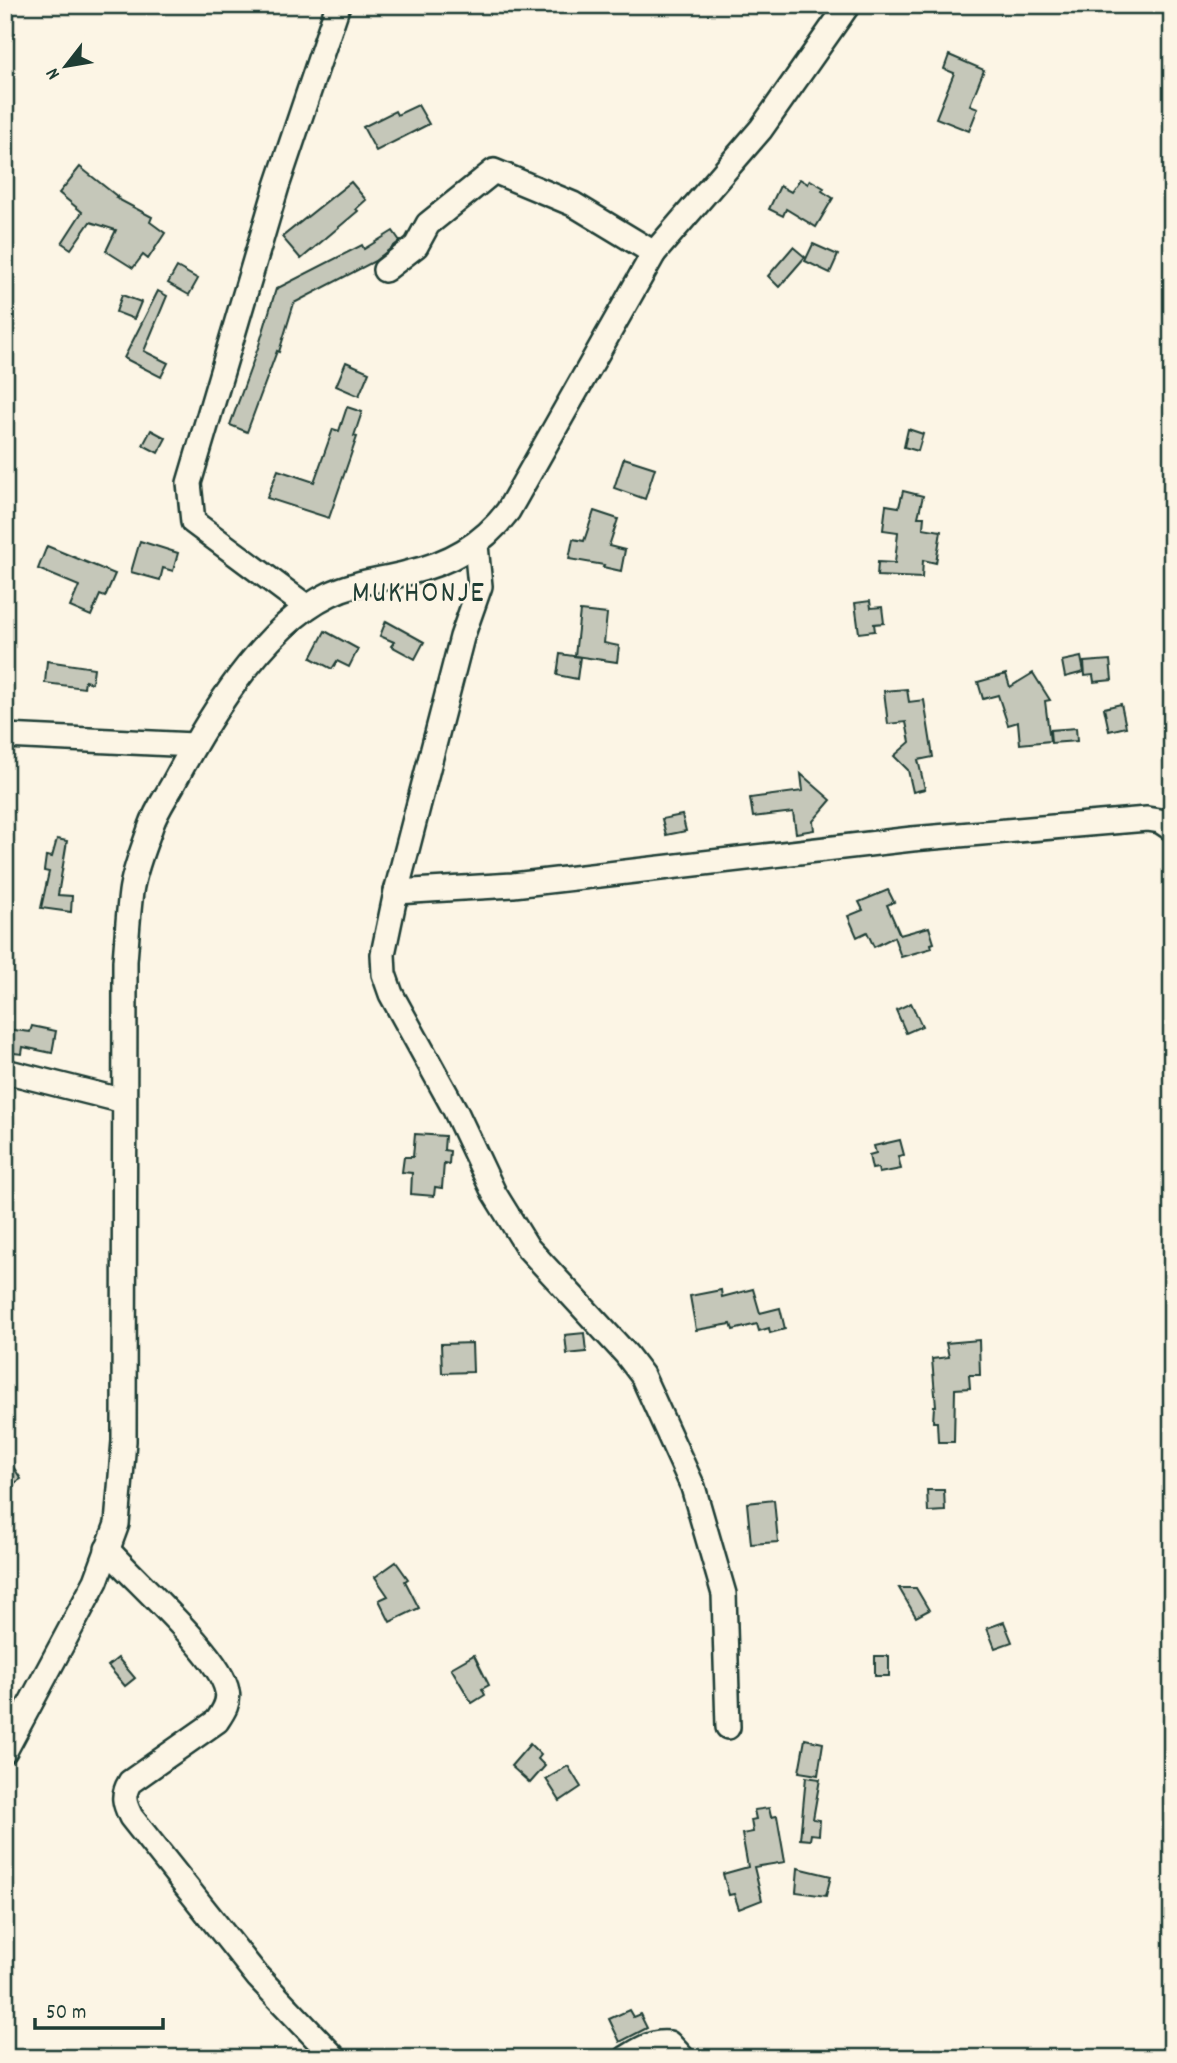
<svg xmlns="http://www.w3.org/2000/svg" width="1177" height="2063" font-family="Dekko,sans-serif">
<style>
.building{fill:#c5c7b9;stroke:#1f3d34;stroke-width:2}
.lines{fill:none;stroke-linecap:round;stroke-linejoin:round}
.minor-casing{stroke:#1f3d34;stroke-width:28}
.minor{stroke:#fcf5e5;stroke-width:23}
.labels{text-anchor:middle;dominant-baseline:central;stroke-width:5;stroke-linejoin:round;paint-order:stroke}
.quarter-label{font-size:30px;letter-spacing:2px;fill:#1f3d34;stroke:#fcf5e5}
</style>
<rect width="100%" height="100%" fill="#fcf5e5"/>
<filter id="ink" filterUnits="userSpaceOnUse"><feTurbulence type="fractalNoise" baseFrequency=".0143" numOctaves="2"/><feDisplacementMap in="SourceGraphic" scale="14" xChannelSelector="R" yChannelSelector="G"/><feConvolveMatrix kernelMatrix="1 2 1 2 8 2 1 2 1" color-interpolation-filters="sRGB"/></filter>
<g filter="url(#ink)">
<g class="building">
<path d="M949,55L984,70L970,105L978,108L969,131L936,118L954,73L944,69Z"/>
<path d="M418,105L429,124L376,151L363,127L395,111L397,115Z"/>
<path d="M80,167L118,197L116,198L152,217L150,222L165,233L148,259L143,255L133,268L106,251L116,230L90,222L71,249L62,243L82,212L59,193Z"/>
<path d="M800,179L808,184L810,180L824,188L822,191L833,198L816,227L786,209L783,216L769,209L780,186L791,192Z"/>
<path d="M351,182L366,200L356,209L358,211L301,259L282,237Z"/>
<path d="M393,231L400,241L375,261L294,303L279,352L277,351L247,432L230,425L259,345L276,289L362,245L364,249Z"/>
<path d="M813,244L838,255L830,273L805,261Z"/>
<path d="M793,247L805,257L779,287L768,276Z"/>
<path d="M177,267L198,279L189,295L168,283Z"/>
<path d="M158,291L167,296L144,351L168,363L161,377L124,358Z"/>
<path d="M122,295L141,302L134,319L116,312Z"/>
<path d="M346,362L369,372L359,396L336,386Z"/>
<path d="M347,407L362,412L354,436L357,437L329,518L267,498L278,470L314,482L333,429L339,431Z"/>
<path d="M908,429L923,434L918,451L904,447Z"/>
<path d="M151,430L166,438L158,453L143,445Z"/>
<path d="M624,458L655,468L645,499L614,488Z"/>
<path d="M903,491L923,496L918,517H924L923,528L941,531L936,563L923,560L922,578L877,576L878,562L895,563L898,532L883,530L886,505L899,507Z"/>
<path d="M594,511L618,519L609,546L625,550L621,571L603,567L604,565L569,559L573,539L584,541Z"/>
<path d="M140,541L178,553L173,571L163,568L160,580L131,572Z"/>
<path d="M47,546L115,574L105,597L100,595L91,616L70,607L79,586L38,569Z"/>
<path d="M870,601L871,608L882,607L884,623L874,624L875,631L859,633L855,603Z"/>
<path d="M580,611L607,614L604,643L619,646L617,662L575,656Z"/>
<path d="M386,621L424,642L415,659L391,646L394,642L380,636Z"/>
<path d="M325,631L358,649L349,667L337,661L332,669L311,658Z"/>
<path d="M560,654L580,657L577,679L557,675Z"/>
<path d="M1081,657L1084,672L1065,677L1062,661Z"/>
<path d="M1110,660L1112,680L1094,682L1093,675L1085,676L1084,662Z"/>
<path d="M47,661L94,668L92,683L85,681L84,688L45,683Z"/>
<path d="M1033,673L1050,700L1045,701L1050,741L1020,744L1018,722L1008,725L998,695L983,699L978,682L1006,674L1010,687Z"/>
<path d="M907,689L909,702L924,700L933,757L918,760L925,789L913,792L908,770L894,756L910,742L906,722L888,724L884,691Z"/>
<path d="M1121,704L1126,727L1109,731L1104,708Z"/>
<path d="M1076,728L1077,741L1051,743L1050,730Z"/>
<path d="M801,774L831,800L813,821L814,830L796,833L793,812L753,817L750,798L803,791Z"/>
<path d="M682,815L686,831L666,835L662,819Z"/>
<path d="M57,839L67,841L58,895L72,896L71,912L41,908L49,872L44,871L46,856L52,857Z"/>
<path d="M888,890L894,902L887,905L900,935L929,927L934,943L931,944L932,948L901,957L894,937L874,947L867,932L857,937L848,916L863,910L859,902Z"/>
<path d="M911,1003L922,1026L906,1033L896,1010Z"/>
<path d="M32,1026L56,1031L52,1053L23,1047L22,1054L5,1052V1029L30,1032Z"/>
<path d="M415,1134L445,1136L444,1150L450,1151L449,1164L444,1163L442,1188L435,1187L434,1196L411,1194L412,1173L402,1172L404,1157H413Z"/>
<path d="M900,1140L904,1155L898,1156L901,1169L879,1173L878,1168L872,1169L869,1155L876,1153L874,1146Z"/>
<path d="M753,1289L760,1313L780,1308L785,1329L770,1333L769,1328L759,1331L757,1324L733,1330L731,1324L696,1330L690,1296L721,1290L722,1297Z"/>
<path d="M584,1333L586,1352L567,1354L565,1335Z"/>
<path d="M979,1340L980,1375H969L970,1388L955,1389L954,1442H938L937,1422H933L934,1406H936L932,1359L949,1357L946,1343Z"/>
<path d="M472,1343L473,1372L442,1373L441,1344Z"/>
<path d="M5,1454L21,1479L5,1489Z"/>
<path d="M927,1490H944L945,1511L928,1512Z"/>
<path d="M774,1500L778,1542L751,1544L747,1503Z"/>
<path d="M396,1562L408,1579L405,1581L419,1608L390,1622L379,1600L388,1596L375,1577Z"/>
<path d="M899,1588H916L929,1610L916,1617Z"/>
<path d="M1004,1622L1012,1642L995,1648L987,1628Z"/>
<path d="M474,1655L489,1685L482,1689L485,1695L472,1703L451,1668Z"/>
<rect x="875" y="1656" width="14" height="20"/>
<path d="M118,1658L135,1678L125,1686L108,1666Z"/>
<path d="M805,1739L823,1743L818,1775L799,1772Z"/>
<path d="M530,1744L541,1755L538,1759L545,1766L530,1783L511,1766Z"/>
<path d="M568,1766L581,1787L560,1801L546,1779Z"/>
<path d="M806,1777L820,1779L813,1819L820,1820L819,1835L811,1834L810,1840L800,1839Z"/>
<path d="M769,1808L771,1817L777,1816L785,1862L754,1867L762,1900L739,1909L734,1894L729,1895L723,1874L748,1867L742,1834L753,1832L751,1820L756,1819L754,1810Z"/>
<path d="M798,1868L831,1876L826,1896L796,1892Z"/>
<path d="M629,2010L633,2017L640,2014L647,2028L620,2042L609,2019Z"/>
</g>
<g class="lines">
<g class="minor-casing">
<g id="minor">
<path d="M385,270L416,246L428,224L494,171L573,204L654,253"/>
<path d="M476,545L480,586L462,637L396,892L383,954L384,974L391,994L455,1110L494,1193L528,1248L626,1354L642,1375L693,1487L724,1594L728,1727"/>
<path d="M307,607L193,522L189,483L277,186L338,5"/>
<path d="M5,736L194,745"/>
<path d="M396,892L513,885L912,839L1147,819L1160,821L1172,829"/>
<path d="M5,1071L124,1101"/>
<path d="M107,1549C133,1579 221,1656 227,1691C230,1702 223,1712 217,1721L130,1782C122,1795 124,1803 131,1817L258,1977L335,2058"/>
<path d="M5,1751L96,1581L117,1524L124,1441L125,961C127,938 128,915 131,892C134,870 144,847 151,826C156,811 166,797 173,784C207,720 263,626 330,594C355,582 381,580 407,573C450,563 482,545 508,511L654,253L761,129L848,5"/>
<path d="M626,2058C641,2049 652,2041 669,2043L683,2058"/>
</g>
</g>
<use href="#minor" class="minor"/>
</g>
</g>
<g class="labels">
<g class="quarter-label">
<text x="419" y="595">MUKHONJE</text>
</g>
</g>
<rect width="1177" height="2063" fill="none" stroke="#fcf5e5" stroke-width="28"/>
<rect x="14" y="14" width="1149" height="2035" fill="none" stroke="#1f3d34" stroke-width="2.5" filter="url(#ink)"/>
<g transform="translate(66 66) rotate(239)" stroke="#fcf5e5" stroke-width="5" paint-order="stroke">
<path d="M0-5L12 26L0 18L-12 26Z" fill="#1f3d34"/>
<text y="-10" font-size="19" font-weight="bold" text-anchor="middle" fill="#1f3d34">N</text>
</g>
<path d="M35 2018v10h128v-10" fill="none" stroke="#1f3d34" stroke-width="3.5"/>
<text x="46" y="2018" font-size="21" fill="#1f3d34" stroke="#fcf5e5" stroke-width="5" paint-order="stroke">50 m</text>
</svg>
